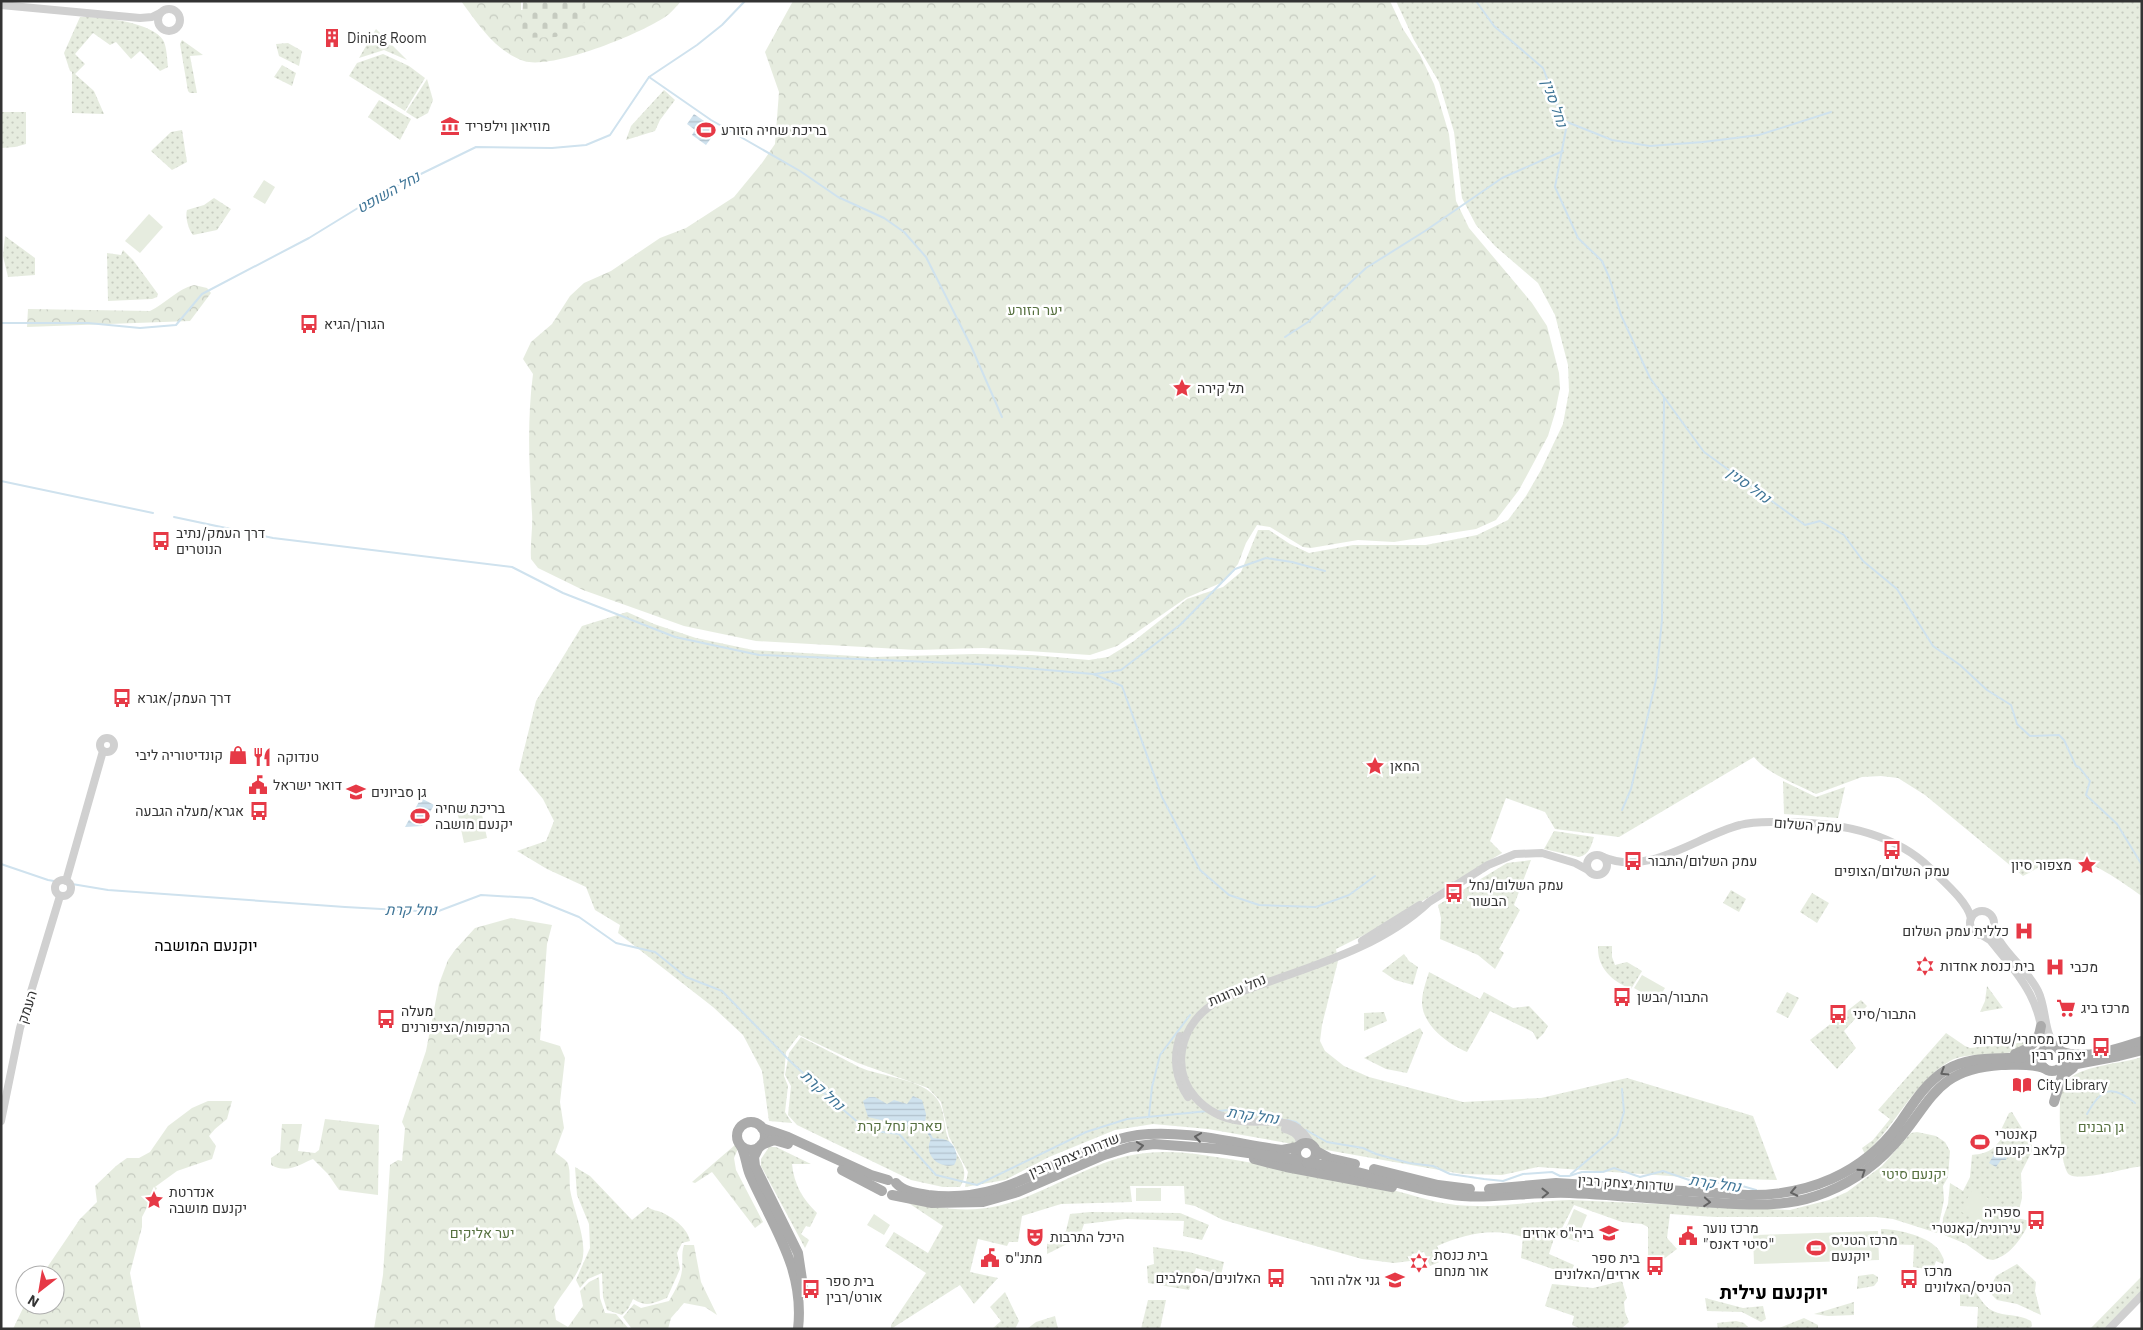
<svg xmlns="http://www.w3.org/2000/svg" width="2143" height="1330" font-family="'IBM Plex Sans',Heebo,sans-serif">
<style>
.grass{fill:url(#grass-dots)}
.forest{fill:url(#forest-crowns)}
.cemetery{fill:url(#cemetery-stones)}
.pitch{fill:#e6ecdf}
.water{fill:url(#water-rules)}
.lines{fill:none;stroke-linecap:round;stroke-linejoin:round}
.stream{stroke:#cfe2ee;stroke-width:2}
.minor{stroke:#d0d0d0;stroke-width:8}
.major{stroke:#ababab;stroke-width:10}
.oneway{stroke:#636363}
.labels{text-anchor:middle;dominant-baseline:central;stroke-width:5;stroke-linejoin:round;paint-order:stroke}
.poi-label{font-size:14px;fill:#333;stroke:#fff;text-anchor:start}
.park-label{font-size:14px;fill:#56703f;stroke:#fff}
.street-label{font-size:14px;fill:#333;stroke:#fff}
.water-label{font-size:15px;font-style:italic;fill:#3f7597;stroke:#fff}
.quarter-label{font-size:16px;fill:#000;stroke:#fff}
.district-label{font-size:19px;font-weight:bold;fill:#000;stroke:#fff}
</style>
<defs>
<pattern id="grass-dots" width="8" height="8" patternUnits="userSpaceOnUse" patternTransform="scale(1.25)"><rect width="8" height="8" fill="#e6ecdf"/><path d="M2 2h.1M6 6h.1" fill="none" stroke="#c6cbc0" stroke-width="1.8" stroke-linecap="round"/></pattern>
<pattern id="forest-crowns" width="20" height="18" patternUnits="userSpaceOnUse" patternTransform="scale(1.25)"><rect width="20" height="18" fill="#e6ecdf"/><path d="M2 6a3 3 0 1 1 6 0M12 15a3 3 0 1 1 6 0" fill="none" stroke="#c6cbc0"/></pattern>
<pattern id="cemetery-stones" width="16" height="16" patternUnits="userSpaceOnUse" patternTransform="scale(1.25)"><rect width="16" height="16" fill="#e6ecdf"/><path d="M2 7V4a2 2 0 0 1 4 0v3zM10 15v-3a2 2 0 0 1 4 0v3z" fill="#c6cbc0"/></pattern>
<pattern id="water-rules" width="6" height="5" patternUnits="userSpaceOnUse" patternTransform="scale(1.25)"><rect width="6" height="5" fill="#cfe2ee"/><path d="M0 2.5h6" fill="none" stroke="#b2c2cd"/></pattern>
</defs>
<rect width="100%" height="100%" fill="#fff"/>
<g class="grass">
<path d="M1396,1H2142V896C2120,881 2086,854 2058,859C2047,861 2034,871 2023,876L1925,795L1898,778L1881,776L1862,777L1816,794C1798,785 1766,773 1754,757L1619,837L1555,829L1545,812L1506,798L1490,841L1502,853L1376,929L1336,949L1338,961L1322,1025L1320,1041L1325,1051L1344,1066L1369,1077L1463,1102L1541,1098L1627,1078L1753,1116L1777,1180L1700,1178L1538,1167L1502,1175L1462,1174L1208,1129L1153,1124L1115,1130L1049,1157L1005,1180L965,1187L968,1172L949,1137L941,1102L928,1088L858,1063L799,1035L786,1052L784,1076L788,1086L785,1112L792,1123L769,1121L762,1071L743,1035L713,1007L618,933L620,925L595,910L586,887L547,869L517,851L546,841L554,821L543,799L519,770L536,701L582,626L627,612L654,624L696,638L753,650L872,657L974,654L1032,655L1089,660L1108,657L1134,641L1187,599L1223,587L1241,572L1258,530H1269L1290,544L1309,553L1353,545H1426L1477,535L1508,520L1526,496L1541,470L1563,424L1569,391L1568,365L1555,315L1538,283L1495,246L1476,225L1462,198L1454,132L1439,82L1414,40Z"/>
<path d="M80,17C100,16 152,22 163,40C167,47 167,59 168,67L160,71L140,51L131,59L116,42L110,45L93,33L75,54L85,64L75,74L94,91L104,114L72,113V72L70,71L64,53Z"/>
<path d="M376,29L407,60L384,50L359,58Z"/>
<path d="M182,40L203,55L190,56L197,93H190L188,91L180,44Z"/>
<path d="M288,43L302,51L299,66L279,56L276,44Z"/>
<path d="M383,54L409,66L425,78L405,111L349,76L357,63Z"/>
<path d="M282,65L296,73L292,86L274,77Z"/>
<path d="M427,79L433,100L428,113L417,119L406,112Z"/>
<path d="M664,90L675,100L660,120L655,131L626,140L631,126Z"/>
<path d="M379,100L411,119L400,140L368,117Z"/>
<path d="M1,112H26V144L15,147L1,148Z"/>
<path d="M182,130L187,162L172,170L151,151L171,132Z"/>
<path d="M214,198L231,209L217,230L193,235C188,229 185,216 187,210L204,205Z"/>
<path d="M5,236L35,258V275L8,277L3,256Z"/>
<path d="M123,250L133,260L158,294L157,297L152,299L108,301L107,253L121,255Z"/>
<path d="M1783,781L1816,797L1845,787L1838,818L1784,814Z"/>
<path d="M1554,831L1594,837C1591,846 1590,854 1579,857L1544,849Z"/>
<path d="M1531,860L1514,905L1520,910L1499,949L1504,953L1495,969L1478,955L1440,939L1441,918L1438,905L1507,863Z"/>
<path d="M1731,890L1746,899L1739,912L1723,903Z"/>
<path d="M1812,893L1829,903L1817,923L1800,912Z"/>
<path d="M1598,946H1612V957L1615,965L1627,962L1642,971L1631,989C1612,981 1597,968 1598,946Z"/>
<path d="M1404,954L1409,961L1418,967L1413,985L1395,980L1382,971Z"/>
<path d="M1429,972L1480,999L1484,992L1513,1008L1529,1006L1548,1026L1544,1033L1537,1040L1533,1032L1490,1011L1467,1052C1448,1044 1423,1026 1422,1003C1422,992 1426,982 1429,972Z"/>
<path d="M1987,986L2003,1008L1980,1012L1985,1001Z"/>
<path d="M1787,992L1799,998L1788,1018L1776,1012Z"/>
<path d="M1861,1000L1867,1006L1844,1031L1856,1048L1837,1069L1810,1040Z"/>
<path d="M1384,1012L1387,1021L1364,1031V1013Z"/>
<path d="M1420,1028L1423,1033L1407,1073L1386,1069L1364,1058Z"/>
<path d="M1946,1033L1965,1046L1970,1048L2027,1042C2022,1045 2017,1050 2011,1052C1992,1058 1968,1051 1950,1061C1913,1083 1896,1125 1865,1154L1862,1148L1873,1140L1890,1119L1878,1110Z"/>
<path d="M801,1037C821,1047 840,1057 859,1067C881,1077 922,1078 937,1099C946,1111 943,1129 950,1143C959,1158 971,1171 960,1187H943L911,1180L797,1125L788,1115L791,1086L785,1075L789,1053Z"/>
<path d="M2142,1057V1166C2127,1168 2081,1181 2070,1175C2059,1169 2058,1100 2062,1088C2063,1085 2066,1082 2069,1079C2085,1065 2120,1064 2142,1057Z"/>
<path d="M2012,1112L2032,1145V1151L2021,1173L2022,1198L2017,1218L2030,1221C2022,1238 2011,1255 1993,1260L1987,1259L1966,1244L1942,1234L1943,1218L1948,1204L1950,1183L1963,1191L1970,1177L1972,1155C1990,1153 1992,1150 2004,1136L2000,1132L2009,1113Z"/>
<path d="M1917,1132L1936,1136L1945,1142L1950,1151L1948,1177L1943,1186L1944,1200L1937,1233L1893,1219L1876,1217H1715L1670,1214L1667,1238L1677,1249L1661,1261L1648,1262V1227L1642,1224L1622,1222L1574,1205L1561,1230L1578,1237L1579,1242L1555,1235L1549,1254L1574,1265L1570,1275L1521,1258L1523,1237C1494,1227 1464,1234 1437,1246L1444,1260L1430,1266L1424,1252L1412,1254L1410,1261L1394,1263L1362,1259L1223,1220L1195,1206L1185,1204L1184,1186H1130L1132,1202L1061,1204L1022,1216L1018,1242H1009L1007,1246L978,1239L970,1272L998,1278L974,1304L960,1285L891,1329V1325L926,1273L885,1246L894,1232L928,1253L943,1226L907,1202C937,1208 968,1213 998,1206C1043,1195 1082,1167 1127,1156C1150,1151 1173,1151 1196,1154C1257,1163 1318,1174 1379,1187C1405,1192 1429,1202 1456,1205C1493,1209 1532,1201 1570,1200L1790,1210L1829,1200L1847,1192L1882,1166L1911,1133Z"/>
<path d="M769,1147H776L811,1164H792C794,1185 803,1199 817,1213L810,1227L806,1226L801,1234L809,1240L805,1248L761,1166V1159Z"/>
<path d="M575,1167L590,1176L632,1220L648,1207C653,1211 657,1210 663,1213C674,1218 688,1229 690,1241L682,1243L677,1253L680,1269L667,1298C653,1303 647,1308 633,1299L628,1309L622,1315L607,1310L603,1297L602,1273L588,1279L580,1288L576,1280L590,1248L589,1224L577,1195Z"/>
<path d="M1090,1212L1180,1213L1209,1225L1202,1240L1183,1236L1184,1221L1126,1219L1084,1224L1079,1238L1047,1254V1244L1066,1231L1070,1214Z"/>
<path d="M1881,1229C1896,1229 1923,1235 1935,1246C1939,1249 1942,1255 1944,1260L1943,1264L1936,1261L1933,1270L1913,1267L1914,1245L1881,1244Z"/>
<path d="M1153,1247L1189,1252L1224,1262L1221,1275L1196,1268L1189,1290L1148,1283L1147,1266L1154,1264Z"/>
<path d="M2017,1264L2036,1282L2035,1291L2041,1315L2017,1304L1997,1300L1992,1295L1991,1286L1996,1276Z"/>
<path d="M1873,1274L1878,1277V1281L1874,1286L1857,1289L1858,1276Z"/>
<path d="M2142,1276V1290L2104,1329H2090Z"/>
<path d="M1622,1281L1627,1298L1624,1302L1625,1312L1629,1322L1621,1329H1581L1572,1325L1574,1316L1545,1306L1552,1284L1593,1288Z"/>
<path d="M1960,1284C1980,1288 1978,1303 1993,1311C2005,1317 2017,1313 2031,1321L2032,1326L2029,1329L1977,1328L1978,1307L1960,1306Z"/>
<path d="M1005,1292L1019,1321L1015,1329H992L1001,1321L990,1307Z"/>
<path d="M1705,1298L1743,1308L1763,1306L1766,1319L1761,1322L1742,1312L1707,1311Z"/>
<path d="M1148,1300H1166L1160,1329H1141Z"/>
<path d="M1854,1302V1315L1828,1316L1814,1314Z"/>
<path d="M1055,1316L1058,1329H1027L1036,1322Z"/>
<path d="M1804,1318L1818,1325V1329H1777Z"/>
<path d="M1736,1321L1744,1323L1748,1327L1718,1329L1717,1323Z"/>
</g>
<g class="forest">
<path d="M461,1H521V10H523L573,1H681C676,7 671,13 665,17C640,34 552,70 524,61C495,51 478,24 461,1Z"/>
<path d="M793,1H1390L1403,29L1420,55L1434,84L1449,134L1456,201L1469,228L1532,303L1547,326L1559,373L1560,388L1555,413L1548,436L1519,490L1496,520L1476,529L1394,542L1358,540L1311,548L1303,547L1270,527L1257,525L1246,543L1238,564L1223,582L1186,598L1117,646L1090,655L983,648L917,650L756,641L684,626L628,606L583,590L538,568L531,559C530,544 533,528 532,513C529,466 527,420 533,374L523,359L531,342L552,324L570,296L584,283L611,271L660,238L686,228L734,197L762,163L775,144L779,92L765,52Z"/>
<path d="M194,285L207,288L211,293L190,321L27,327L28,309L150,311C165,304 177,289 194,285Z"/>
<path d="M511,918L552,925L547,944L540,1040L560,1046L565,1058L560,1102L564,1128L555,1152C558,1155 564,1158 567,1162C571,1169 569,1180 570,1189C573,1209 588,1241 582,1261C577,1277 563,1292 554,1307L556,1320L568,1327L583,1306L580,1291L589,1282L599,1277L600,1298L605,1313L616,1314L629,1329H374L383,1275L390,1165L398,1160L402,1161L405,1128L402,1122L426,1051L439,984L448,960L455,950L475,928Z"/>
<path d="M208,1101H232L227,1119L215,1129L209,1136L216,1146L212,1159L177,1171L155,1187L157,1188L142,1217V1227L130,1273L141,1329H13L25,1304L55,1305V1275H42L80,1219L97,1202L95,1186L116,1166L127,1158H139L150,1152L168,1126L192,1108Z"/>
<path d="M325,1119L379,1125L378,1195L339,1190L328,1174L313,1159C298,1165 288,1174 271,1165V1158L280,1152L282,1124H302L298,1151L315,1153L319,1150Z"/>
<path d="M742,1139L734,1158L736,1170L763,1222L755,1228L712,1172L695,1183L692,1182Z"/>
<path d="M684,1245H694L701,1282L717,1315L705,1307L684,1303L671,1318L668,1329H632L623,1317L634,1304L641,1308L669,1301C674,1292 681,1281 682,1270C683,1261 681,1254 684,1245Z"/>
</g>
<path class="cemetery" d="M523,1H585V22L556,37L521,38Z"/>
<g class="pitch">
<path d="M264,180L275,187L265,204L253,197Z"/>
<path d="M149,214L163,227L140,253L125,241Z"/>
<path d="M481,810L487,838L464,843L458,815Z"/>
<path d="M1642,975L1665,988L1657,1001L1634,988Z"/>
<rect x="1136" y="1188" width="25" height="13"/>
<path d="M1973,1189L1999,1205L1986,1227L1960,1211Z"/>
<path d="M1574,1209L1587,1215L1579,1234L1566,1228Z"/>
<path d="M874,1214L890,1225L884,1235L867,1225Z"/>
<path d="M1878,1231L1879,1260L1754,1264L1753,1235Z"/>
</g>
<g class="water">
<path d="M694,114L717,130L706,145L692,135L695,130L687,124Z"/>
<path d="M421,798L434,805L422,826L405,827Z"/>
<path d="M913,1096L922,1100L926,1114L925,1124L933,1138C937,1139 942,1138 946,1140C955,1143 960,1157 954,1165C938,1169 923,1154 931,1139L923,1126L917,1127L910,1121L906,1129L894,1123L868,1117L863,1101L869,1097H875L887,1104L894,1100L907,1104Z"/>
<path d="M1998,1147L2008,1154L2006,1160H2001L1996,1167L1989,1163Z"/>
</g>
<g class="lines">
<g class="stream">
<path d="M1476,1L1494,26L1543,68L1566,129L1555,187L1578,238L1602,261L1609,277L1621,315L1650,378L1704,452L1805,525L1820,521L1844,535L1863,561L1897,589L1933,646L1960,665L1987,690L2011,705L2017,724L2030,736L2059,735L2064,740L2076,766L2079,767L2090,781L2086,795L2117,824L2142,865"/>
<path d="M649,77L711,120L800,171L838,197L884,218L904,232L926,257L971,346L1002,417"/>
<path d="M1562,120L1612,140L1650,146L1703,142L1759,135L1831,112"/>
<path d="M1,323H88L140,328L176,325L202,294L309,238L384,192L476,147L552,148L586,145L610,135L649,77L697,45L722,25L745,1"/>
<path d="M1285,337L1308,322L1366,268L1425,231L1502,178L1563,151"/>
<path d="M1,481L153,513"/>
<path d="M174,517L273,538L512,567L563,593L675,637L759,655L977,664L1093,674L1122,686L1162,797L1200,870L1229,895L1259,905L1316,907L1349,895L1375,876"/>
<path d="M1095,674L1121,670L1180,625L1235,569L1266,558L1292,562L1325,571"/>
<path d="M1622,810L1631,789L1656,680L1662,620L1664,398"/>
<path d="M1,864L48,880L108,890L345,907L436,912L481,895L532,898L579,917L616,943L655,952L686,977L722,991L790,1061L833,1101L867,1130L899,1134L936,1175L977,1185L1086,1132L1127,1119L1208,1111"/>
<path d="M1218,1111L1229,1110L1282,1119"/>
<path d="M2087,1114C2101,1088 2112,1084 2135,1103"/>
<path d="M1149,1116L1152,1087L1160,1055L1190,1015"/>
<path d="M1287,1120L1296,1122L1300,1125"/>
<path d="M1306,1130L1327,1142L1363,1148L1376,1154L1409,1163L1433,1166L1450,1174L1484,1179L1503,1181L1523,1174L1552,1172L1560,1176H1569L1582,1172H1603L1614,1168L1640,1177L1663,1171L1695,1182L1732,1183L1756,1190"/>
<path d="M1571,1174L1617,1135L1624,1112L1622,1089"/>
</g>
<g class="minor">
<path d="M1,5L140,18L152,17L160,13"/>
<circle cx="169" cy="20" r="11"/>
<circle cx="107" cy="745" r="7"/>
<circle cx="1597" cy="865" r="10"/>
<path d="M1603,857C1649,877 1697,836 1740,825C1754,821 1768,822 1782,822C1833,822 1892,831 1930,868C1943,881 1967,901 1971,918"/>
<circle cx="63" cy="888" r="8"/>
<path d="M66,881L103,751"/>
<circle cx="1982" cy="923" r="12"/>
<path d="M1993,927C2001,952 2027,968 2038,991C2047,1009 2043,1035 2058,1049"/>
<path d="M1982,935L1990,940C2021,978 2042,999 2044,1051"/>
<path d="M1362,941L1420,905"/>
<path d="M1180,1036C1173,1057 1175,1078 1188,1097"/>
<path d="M1,1121L20,1028L60,896"/>
<path d="M1285,1129C1293,1131 1302,1136 1299,1146"/>
<path d="M1312,1145C1307,1138 1303,1130 1294,1126C1278,1119 1257,1123 1241,1121C1204,1116 1176,1087 1182,1050C1186,1027 1201,1010 1220,1000C1290,971 1373,955 1429,902L1488,865L1515,854L1542,853L1575,863L1588,870"/>
<path d="M2109,1329L2142,1295"/>
</g>
<g class="major">
<circle cx="2052" cy="1059" r="12"/>
<path d="M2062,1052C2087,1060 2117,1049 2142,1041"/>
<path d="M2015,1054C2030,1048 2039,1042 2041,1026"/>
<path d="M2061,1067L2119,1056L2142,1050"/>
<path d="M2054,1102L2062,1076L2073,1068"/>
<circle cx="751" cy="1136" r="14"/>
<path d="M762,1128L788,1137L871,1175L888,1180"/>
<circle cx="1306" cy="1153" r="10"/>
<path d="M761,1145L774,1140L788,1144"/>
<path d="M741,1146C746,1155 746,1166 750,1175C773,1227 805,1269 798,1329"/>
<path d="M759,1147L754,1157L755,1166L798,1253L804,1293"/>
<path d="M1316,1151L1329,1158L1355,1164"/>
<path d="M1254,1159L1286,1167L1392,1187"/>
<path d="M1307,1163C1355,1167 1400,1187 1447,1194C1487,1201 1530,1191 1570,1193C1614,1195 1658,1199 1702,1202C1740,1204 1778,1209 1816,1196C1844,1187 1872,1169 1892,1147C1931,1105 1933,1069 2001,1065C2016,1065 2030,1063 2044,1068"/>
<path d="M1374,1169L1438,1185L1470,1189"/>
<path d="M842,1170L882,1191"/>
<path d="M896,1183C904,1192 917,1193 928,1195C1014,1206 1062,1147 1138,1135C1184,1129 1237,1144 1282,1150L1298,1147"/>
<path d="M1489,1189L1556,1183L1747,1195C1807,1196 1863,1174 1899,1124C1913,1104 1924,1084 1946,1070C1978,1051 2011,1064 2042,1053"/>
<path d="M892,1195L932,1203L983,1202L1018,1192L1104,1155L1130,1147L1154,1144L1220,1149L1298,1160"/>
</g>
</g>
<defs><path id="oneway-chevron" d="M-2-3.5L2.5 0L-2 3.5" fill="none" stroke-width="1.6" stroke-linecap="round" stroke-linejoin="round" transform="scale(1.25)"/></defs>
<g class="oneway">
<use href="#oneway-chevron" transform="translate(1944 1072) rotate(148)"/>
<use href="#oneway-chevron" transform="translate(1198 1137) rotate(-172)"/>
<use href="#oneway-chevron" transform="translate(1140 1146) rotate(-8)"/>
<use href="#oneway-chevron" transform="translate(1862 1172) rotate(-34)"/>
<use href="#oneway-chevron" transform="translate(1794 1192) rotate(168)"/>
<use href="#oneway-chevron" transform="translate(1545 1193) rotate(-1)"/>
<use href="#oneway-chevron" transform="translate(1707 1202) rotate(4)"/>
</g>
<defs>
<g id="building-bare" transform="scale(1.5)"><path d="M-4-6H4V6H1V3H-1V6H-4ZM-2.5-4.3h1.7v1.8h-1.7ZM.8-4.3h1.7v1.8H.8ZM-2.5-1h1.7V.8h-1.7ZM.8-1h1.7V.8H.8Z" fill="#e63946" stroke="#fff" stroke-width="2.5" paint-order="stroke"/></g>
<g id="museum-bare" transform="scale(1.5)"><path d="M0-6L6-3V-2H-6V-3ZM-5-1h2V3h-2ZM-1-1h2V3h-2ZM3-1h2V3H3ZM-6 4H6V6H-6Z" fill="#e63946" stroke="#fff" stroke-width="2.5" paint-order="stroke"/></g>
<g id="stadium-bare" transform="scale(1.5)"><path d="M0-5a6.5 5 0 1 0 0 10a6.5 5 0 1 0 0-10ZM-3.5-1.8h7v3.6h-7Z" fill="#e63946" stroke="#fff" stroke-width="2.5" paint-order="stroke"/></g>
<g id="bus-bare" transform="scale(1.5)"><path d="M-5-6H5V4H4V6H2V4H-2V6H-4V4H-5ZM-3.5-4V0h7V-4ZM-3.5 1.2v1.5H-2V1.2ZM2 1.2v1.5H3.5V1.2Z" fill="#e63946" stroke="#fff" stroke-width="2.5" paint-order="stroke"/></g>
<g id="sight-bare" transform="scale(1.5)"><path d="M0-6L1.8-2.2L6-1.7L2.9 1.2L3.7 5.4L0 3.3L-3.7 5.4L-2.9 1.2L-6-1.7L-1.8-2.2Z" fill="#e63946" stroke="#fff" stroke-width="2.5" paint-order="stroke"/></g>
<g id="shop-bare" transform="scale(1.5)"><path d="M-5-2.5h2.3a2.7 3.5 0 0 1 5.4 0H5L5.5 6h-11ZM-1.5-2.5h3a1.5 2.3 0 0 0-3 0Z" fill="#e63946" stroke="#fff" stroke-width="2.5" paint-order="stroke"/></g>
<g id="restaurant-bare" transform="scale(1.5)"><path d="M-5-6h1v4h1v-4h1v4h1v-4h1v5L-1.5 .5V6h-2V.5L-5-1ZM5-6V6H3V1.5H1.5Q1.5-4 5-6Z" fill="#e63946" stroke="#fff" stroke-width="2.5" paint-order="stroke"/></g>
<g id="civic-bare" transform="scale(1.5)"><path d="M-.6-6.5H3V-4.5H.6V-3L4-1V1h2V6H-6V1h2V-1L-.6-3ZM-1.2 2.5V6h2.4V2.5Z" fill="#e63946" stroke="#fff" stroke-width="2.5" paint-order="stroke"/></g>
<g id="school-bare" transform="scale(1.5)"><path d="M0-5L7-2L0 1L-7-2ZM-4 1L0 2.5L4 1V4Q0 6-4 4Z" fill="#e63946" stroke="#fff" stroke-width="2.5" paint-order="stroke"/></g>
<g id="hospital-bare" transform="scale(1.5)"><path d="M-5-5h3v3.5h4V-5h3V5h-3V1.5h-4V5h-3Z" fill="#e63946" stroke="#fff" stroke-width="2.5" paint-order="stroke"/></g>
<g id="synagogue-bare" transform="scale(1.5)"><path d="M0-6.5L5.6 3.2H-5.6ZM0 6.5L5.6-3.2H-5.6Z" fill="#e63946" stroke="#fff" stroke-width="2.5" paint-order="stroke"/></g>
<g id="supermarket-bare" transform="scale(1.5)"><path d="M-6-5.5h2.5l.6 2H6L4.5 2H-2.5L-4.4-4H-6ZM-1.5 3.2a1.3 1.3 0 1 0 .1 0ZM3 3.2a1.3 1.3 0 1 0 .1 0Z" fill="#e63946" stroke="#fff" stroke-width="2.5" paint-order="stroke"/></g>
<g id="library-bare" transform="scale(1.5)"><path d="M-6-4Q-3-5.5-.7-3.5V5Q-3 3-6 4ZM6-4Q3-5.5 .7-3.5V5Q3 3 6 4Z" fill="#e63946" stroke="#fff" stroke-width="2.5" paint-order="stroke"/></g>
<g id="theatre-bare" transform="scale(1.5)"><path d="M-5-5.5Q0-4 5-5.5V0Q5 5 0 6Q-5 5-5 0ZM-3.3-2.5H-1v1.5H-3.3ZM1-2.5H3.3v1.5H1ZM-2.8 1Q0 5.5 2.8 1Z" fill="#e63946" stroke="#fff" stroke-width="2.5" paint-order="stroke"/></g>
</defs>
<g fill-rule="evenodd">
<use href="#building-bare" x="332" y="38"/>
<use href="#museum-bare" x="450" y="126"/>
<use href="#stadium-bare" x="706" y="130"/>
<use href="#bus-bare" x="309" y="324"/>
<use href="#sight-bare" x="1182" y="388"/>
<use href="#bus-bare" x="161" y="541"/>
<use href="#bus-bare" x="122" y="698"/>
<use href="#shop-bare" x="238" y="755"/>
<use href="#restaurant-bare" x="262" y="757"/>
<use href="#sight-bare" x="1375" y="766"/>
<use href="#civic-bare" x="258" y="785"/>
<use href="#school-bare" x="356" y="792"/>
<use href="#bus-bare" x="259" y="811"/>
<use href="#stadium-bare" x="420" y="816"/>
<use href="#bus-bare" x="1892" y="850"/>
<use href="#bus-bare" x="1633" y="861"/>
<use href="#sight-bare" x="2087" y="865"/>
<use href="#bus-bare" x="1454" y="893"/>
<use href="#hospital-bare" x="2024" y="931"/>
<use href="#synagogue-bare" x="1925" y="966"/>
<use href="#hospital-bare" x="2055" y="967"/>
<use href="#bus-bare" x="1622" y="997"/>
<use href="#supermarket-bare" x="2066" y="1008"/>
<use href="#bus-bare" x="1838" y="1014"/>
<use href="#bus-bare" x="386" y="1019"/>
<use href="#bus-bare" x="2101" y="1047"/>
<use href="#library-bare" x="2022" y="1085"/>
<use href="#stadium-bare" x="1980" y="1142"/>
<use href="#sight-bare" x="154" y="1200"/>
<use href="#bus-bare" x="2036" y="1220"/>
<use href="#school-bare" x="1609" y="1233"/>
<use href="#civic-bare" x="1688" y="1236"/>
<use href="#theatre-bare" x="1035" y="1237"/>
<use href="#stadium-bare" x="1816" y="1248"/>
<use href="#civic-bare" x="990" y="1258"/>
<use href="#synagogue-bare" x="1419" y="1263"/>
<use href="#bus-bare" x="1655" y="1266"/>
<use href="#bus-bare" x="1276" y="1278"/>
<use href="#bus-bare" x="1909" y="1279"/>
<use href="#school-bare" x="1395" y="1280"/>
<use href="#bus-bare" x="811" y="1289"/>
</g>
<g class="labels">
<g class="poi-label">
<text x="347" y="38">Dining Room</text>
<text x="465" y="126">מוזיאון וילפריד</text>
<text x="721" y="130">בריכת שחיה הזורע</text>
<text x="324" y="324">הגורן/הגיא</text>
<text x="1197" y="388">תל קירה</text>
<text x="176" y="533">דרך העמק/נתיב<tspan x="176" dy="16">הנוטרים</tspan></text>
<text x="137" y="698">דרך העמק/אגרא</text>
<text x="223" y="755" text-anchor="end">קונדיטוריה ליבי</text>
<text x="277" y="757">טנדוקה</text>
<text x="1390" y="766">החאן</text>
<text x="273" y="785">דואר ישראל</text>
<text x="371" y="792">גן סביונים</text>
<text x="435" y="808">בריכת שחיה<tspan x="435" dy="16">יקנעם מושבה</tspan></text>
<text x="244" y="811" text-anchor="end">אגרא/מעלה הגבעה</text>
<text x="1648" y="861">עמק השלום/התבור</text>
<text x="2072" y="865" text-anchor="end">מצפור סיון</text>
<text x="1892" y="871" text-anchor="middle">עמק השלום/הצופים</text>
<text x="1469" y="885">עמק השלום/נחל<tspan x="1469" dy="16">הבשור</tspan></text>
<text x="2009" y="931" text-anchor="end">כללית עמק השלום</text>
<text x="1940" y="966">בית כנסת אחדות</text>
<text x="2070" y="967">מכבי</text>
<text x="1637" y="997">התבור/הבשן</text>
<text x="2081" y="1008">מרכז ביג</text>
<text x="401" y="1011">מעלה<tspan x="401" dy="16">הרקפות/הציפורנים</tspan></text>
<text x="1853" y="1014">התבור/סיני</text>
<text x="2086" y="1039" text-anchor="end">מרכז מסחרי/שדרות<tspan x="2086" dy="16">יצחק רבין</tspan></text>
<text x="2037" y="1085">City Library</text>
<text x="1995" y="1134">קאנטרי<tspan x="1995" dy="16">קלאב יקנעם</tspan></text>
<text x="169" y="1192">אנדרטת<tspan x="169" dy="16">יקנעם מושבה</tspan></text>
<text x="2021" y="1212" text-anchor="end">ספריה<tspan x="2021" dy="16">עירונית/קאנטרי</tspan></text>
<text x="1703" y="1228">מרכז נוער<tspan x="1703" dy="16">"סיטי דאנס"</tspan></text>
<text x="1594" y="1233" text-anchor="end">ביה"ס ארזים</text>
<text x="1050" y="1237">היכל התרבות</text>
<text x="1831" y="1240">מרכז הטניס<tspan x="1831" dy="16">יוקנעם</tspan></text>
<text x="1434" y="1255">בית כנסת<tspan x="1434" dy="16">אור מנחם</tspan></text>
<text x="1005" y="1258">מתנ"ס</text>
<text x="1640" y="1258" text-anchor="end">בית ספר<tspan x="1640" dy="16">ארזים/האלונים</tspan></text>
<text x="1924" y="1271">מרכז<tspan x="1924" dy="16">הטניס/האלונים</tspan></text>
<text x="1261" y="1278" text-anchor="end">האלונים/הסחלבים</text>
<text x="1380" y="1280" text-anchor="end">גני אלה וזהר</text>
<text x="826" y="1281">בית ספר<tspan x="826" dy="16">אורט/רבין</tspan></text>
</g>
<g class="park-label">
<text x="1035" y="310">יער הזורע</text>
<text x="900" y="1126">פארק נחל קרת</text>
<text x="2101" y="1127">גן הבנים</text>
<text x="1914" y="1174">יקנעם סיטי</text>
<text x="482" y="1233">יער אליקים</text>
</g>
<g class="street-label">
<text transform="translate(1808 825) rotate(4)">עמק השלום</text>
<text transform="translate(1237 990) rotate(-23)">נחל ערוגות</text>
<text transform="translate(27 1007) rotate(-72)">העמק</text>
<text transform="translate(1074 1155) rotate(-22)">שדרות יצחק רבין</text>
<text transform="translate(1626 1183) rotate(4)">שדרות יצחק רבין</text>
</g>
<g class="water-label">
<text transform="translate(1555 103) rotate(71)">נחל סנין</text>
<text transform="translate(388 192) rotate(-29)">נחל השופט</text>
<text transform="translate(1749 485) rotate(36)">נחל סנין</text>
<text x="411" y="909">נחל קרת</text>
<text transform="translate(823 1090) rotate(42)">נחל קרת</text>
<text transform="translate(1253 1115) rotate(8)">נחל קרת</text>
<text transform="translate(1715 1183) rotate(8)">נחל קרת</text>
</g>
<g class="quarter-label">
<text x="206" y="945">יוקנעם המושבה</text>
</g>
<g class="district-label">
<text x="1774" y="1292">יוקנעם עילית</text>
</g>
</g>
<rect width="2143" height="1330" fill="none" stroke="#333333" stroke-width="5"/>
<g transform="translate(40 1290) rotate(211)"><circle r="24" fill="#ffffff" stroke="#adadad"/>
<path d="M0-4L9 19L0 12L-9 19Z" fill="#e63946"/>
<text y="-8" font-size="14" font-weight="bold" text-anchor="middle" fill="#333333">N</text>
</g>
</svg>
